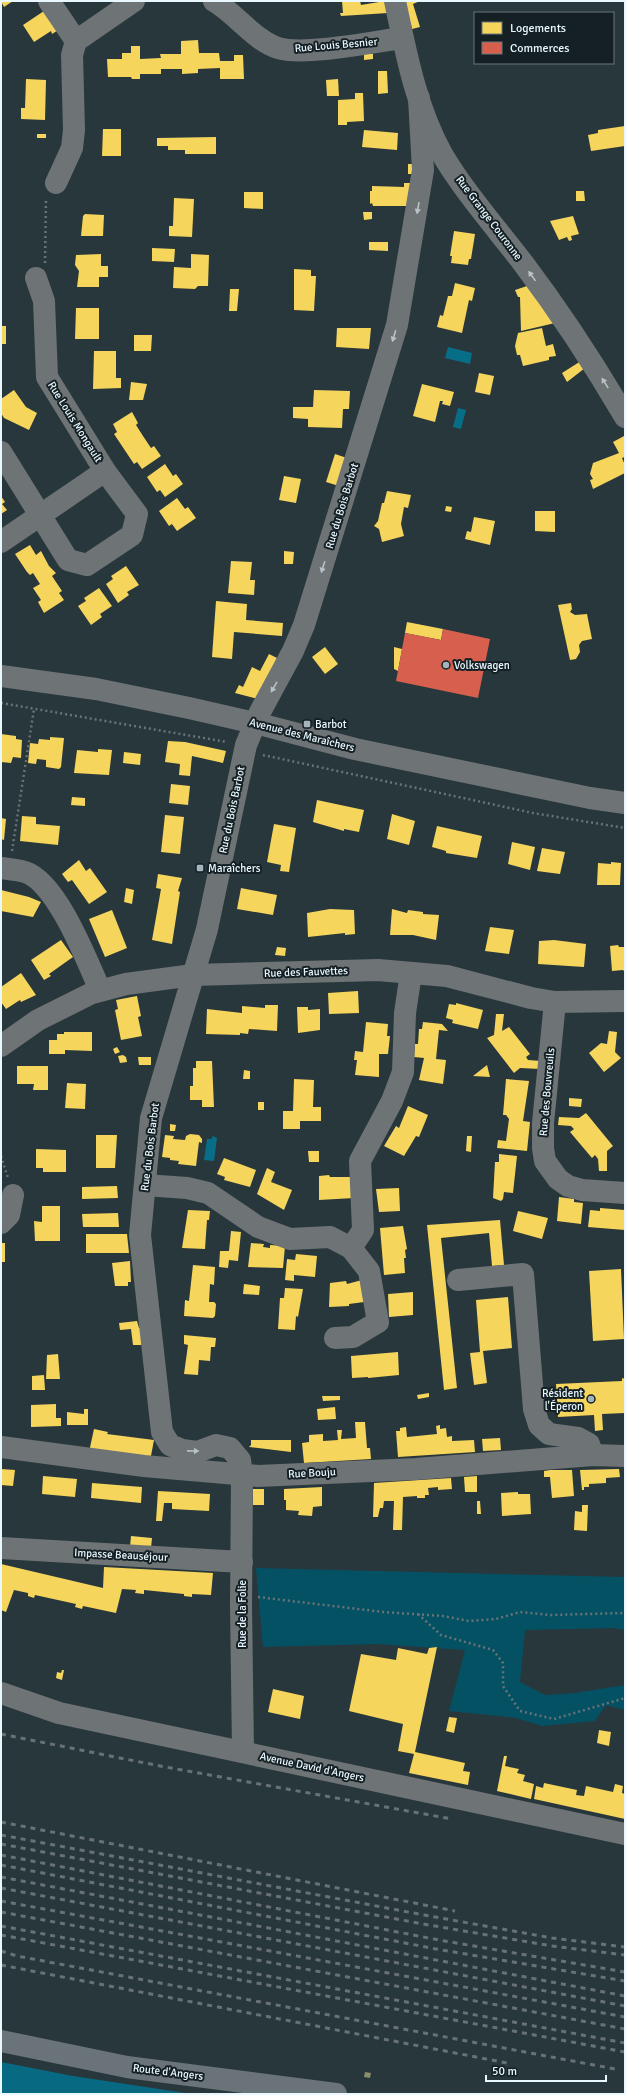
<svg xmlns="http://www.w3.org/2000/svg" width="626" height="2095" font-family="Signika,sans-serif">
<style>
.green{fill:#055164}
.forest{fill:#076a82}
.water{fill:#086e87}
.homes{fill:#f6d55c}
.shops{fill:#d6604d}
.industry{fill:#8c8c6e}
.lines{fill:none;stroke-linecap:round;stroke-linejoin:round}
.path{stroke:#6a7376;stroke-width:2.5;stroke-dasharray:2 3;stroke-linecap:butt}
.minor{stroke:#6e7375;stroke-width:22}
.major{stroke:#6a7378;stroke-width:22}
.rail{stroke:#687274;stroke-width:3;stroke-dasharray:5 5;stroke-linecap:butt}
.oneway{fill:#b7c3c7}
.poi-dot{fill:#a5b4ba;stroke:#152025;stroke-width:1.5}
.labels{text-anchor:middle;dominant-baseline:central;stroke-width:4;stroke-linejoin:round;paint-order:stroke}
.street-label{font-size:11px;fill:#e8f8fe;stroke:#152025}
.poi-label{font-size:11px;fill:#e8f8fe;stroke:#152025;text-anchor:start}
</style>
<rect width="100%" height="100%" fill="#28373c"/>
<path class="green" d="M256,1568L625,1577V1630L614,1628L525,1630L520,1682L545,1695L575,1693L625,1685V1710L606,1705L595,1721L542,1726L516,1718L449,1711L465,1650L376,1644L263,1647Z"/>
<path class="forest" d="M1,2062L73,2076L192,2094H1Z"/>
<g class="water">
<path d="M448,347L472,353L470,364L445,358Z"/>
<path d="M458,408L466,410L461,429L453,427Z"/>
<path d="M212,1136L217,1138L214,1161L204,1160L207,1139H212Z"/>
</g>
<g class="homes">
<path d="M1,1H13L4,7Z"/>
<path d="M342,1H360L361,5L385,1L388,13L341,16L340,13H343Z"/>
<path d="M405,1H420L413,4L420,27L412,29Z"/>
<path d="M47,9L60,29L52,34L51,31L34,42L23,25Z"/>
<path d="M198,40L199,53H219L220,61H234V55H243L244,79H220V68L198,69V73L182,74V69H161V74H140V79H132L131,77H108L107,59H122V53H131V46H140V59L161,58L160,54H181V41Z"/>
<path d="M364,54H373V59L364,60Z"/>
<path d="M378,71H387L388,93L378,94Z"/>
<path d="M26,79L46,80L45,120L21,119V108H25Z"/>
<path d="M338,79L339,96H327L326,80Z"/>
<path d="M355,93H363L364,121L347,122V125H338V100L355,99Z"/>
<path d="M625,126V146L591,151L588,135L598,133V130Z"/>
<path d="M103,129H121V156H102Z"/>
<path d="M364,130L398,133L397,150L362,147Z"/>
<rect x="37" y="134" width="9" height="4"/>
<path d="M216,137V154H185V150H168V146H157V138Z"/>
<path d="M408,164H413L414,174H408Z"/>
<path d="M404,183H414V206H373L372,203L370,204V191H372V186L404,187Z"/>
<path d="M576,191H584L585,201H576Z"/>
<path d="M244,192H263V209L244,208Z"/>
<path d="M174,198L194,199L192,237L169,236V226H173Z"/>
<path d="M363,212H372V219L364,220Z"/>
<path d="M85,214L104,215L103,236H81L83,216Z"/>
<path d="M573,216L579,234L571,236L572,240L569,241L567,237L559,240L550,221Z"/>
<path d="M454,231L475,234L471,259H469L468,265L451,263L452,256H450Z"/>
<path d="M369,242H388V251L369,250Z"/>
<path d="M152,248L175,249L174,262L152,261Z"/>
<path d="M101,254V266H108V277H99V287H77L79,271L75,265L76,255Z"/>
<path d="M191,254L209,255L208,286H198L195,289L173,288L174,267L191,268Z"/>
<path d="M294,269L311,270V276H316L314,311L294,310Z"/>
<path d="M455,283L475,288L472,301L469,300L462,333L437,327L440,315L443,316L448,296H452Z"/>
<path d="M530,285L555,323L521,331L520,297H518L515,290Z"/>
<path d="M230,289H239L237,311H229Z"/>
<path d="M76,308H99V339H75Z"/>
<rect x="1" y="326" width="5" height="18"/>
<path d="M337,328H371L369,349L336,347Z"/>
<path d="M542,328L546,346L553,344L556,356L549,357V360L523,366L520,355H517L515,346L518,333Z"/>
<path d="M134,335H152L151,351H134Z"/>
<path d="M94,351H116V378H121V388L93,389Z"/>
<path d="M581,361L585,368L567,382L562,373Z"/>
<path d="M479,373L494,376L490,395L475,392Z"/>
<path d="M131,382L147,384L143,400H129Z"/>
<path d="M422,384L454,392L450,406L442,404L443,401H440L435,422L413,416Z"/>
<path d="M14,390L26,407L37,413L29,430L4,418L1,413V399Z"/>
<path d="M314,390L350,391L349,409H343L342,428L308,427V419L293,418V407H313Z"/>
<path d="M132,412L138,423L136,425L143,436L151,448L154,446L161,456L142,469L137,462L134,464L114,434L117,432L113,424Z"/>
<path d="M624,436L625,457L622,458L625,465V473L593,489L590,480L593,479L590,474L593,463L619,453L613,442Z"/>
<path d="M335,454L347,458L339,486L326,482Z"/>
<path d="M165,464L173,476L176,474L183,484L165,497L160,490L157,492L147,477Z"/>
<path d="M284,476L301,479L296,503L279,500Z"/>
<path d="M387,491L411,495L408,508L404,507L401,524L404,536L382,542L379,529L374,526L378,521L382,503H384Z"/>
<path d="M1,496L5,502L2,504L7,510L1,514Z"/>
<path d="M177,498L185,509L188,507L196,518L177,531L172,524L169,526L159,511Z"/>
<path d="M446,506L452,507L451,512L445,511Z"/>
<path d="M535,511H555V532L535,531Z"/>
<path d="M474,517L495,521L490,545L465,539L467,531L471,532Z"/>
<path d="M30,545L36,555L41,551L49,566L56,573L52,576L62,591L59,593L64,600L44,613L38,602L41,600L33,588L40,584L33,573L30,575L27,572L15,554Z"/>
<path d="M284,551L294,552L293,564H284Z"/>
<path d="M231,561L252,562L250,580H255L254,595L228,593Z"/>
<path d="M126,566L139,585L127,592L129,595L118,603L106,584L113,579L111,576Z"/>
<path d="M99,588L112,606L100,614L102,617L91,625L78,606L86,601L84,598Z"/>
<path d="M216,601L247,604L246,620L283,623L282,636L234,632L232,659L212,657Z"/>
<path d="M571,603L572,609L570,612L575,615L587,614L592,639L582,641L579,645L580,652L576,659L570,660L558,605Z"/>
<path d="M407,622L443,629L441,640L405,633Z"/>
<path d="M325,647L338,664L325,674L312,657Z"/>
<path d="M394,647L402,649L398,671L394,669Z"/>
<path d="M269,654L277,658L258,699L235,693L239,685L243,687L252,667L260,671Z"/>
<path d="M1,734L16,736V739L22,740L21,758L13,757L11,763L1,762Z"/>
<path d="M50,737L64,738L61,767L59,769L46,767V760L37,759L36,764L28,763L30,743L38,744L39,739L50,740Z"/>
<path d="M168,741L185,742L226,751L223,763L192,756L190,776L179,775L180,764L165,762Z"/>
<path d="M98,749L112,750L109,775L74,773L77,750L98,752Z"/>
<path d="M124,752L141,754L140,765L123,763Z"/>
<path d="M171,784L190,786L188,805L169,803Z"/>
<path d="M72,797L85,798V806L71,805Z"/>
<path d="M317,800L364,810L359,832L344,829V831L313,822Z"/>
<path d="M392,814L415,821L409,845L387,839Z"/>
<path d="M165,815L184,817L180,854L161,852Z"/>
<path d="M22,816L36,817V824L60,826L58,845L20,841Z"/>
<path d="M1,818L6,819L4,840L1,839Z"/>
<path d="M274,824L296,828L289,872L280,871L281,865L267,862Z"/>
<path d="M437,826L482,836L477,858L446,853V851L432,847Z"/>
<path d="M512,842L535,847L530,870L508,864Z"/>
<path d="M542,848L565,852L560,874L537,871Z"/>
<path d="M79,860L86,871L90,868L107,892L89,904L72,880L68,882L62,874Z"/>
<path d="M611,862L621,863L620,885H597L598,863L611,864Z"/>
<path d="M158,874L182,878L178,891L180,892L172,944L152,940L161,889L156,888Z"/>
<path d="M126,888L134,890L132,904L124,902Z"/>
<path d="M241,888L277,895L273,915L237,909Z"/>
<path d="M1,890L29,897L41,902L33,917L1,911Z"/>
<path d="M330,909L354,910L355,934L345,935V933L308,937L307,913Z"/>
<path d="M392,909L407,913L408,910L423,912V914L439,915L436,940L413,935H390Z"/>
<path d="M112,910L127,948L105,957L89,919Z"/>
<path d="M490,927L514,930L509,954L485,951Z"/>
<path d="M61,940L73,957L49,974L51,976L44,980L31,960Z"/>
<path d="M554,940L586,944L584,967L538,964L539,941Z"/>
<path d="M618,945L619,947H625V972L623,970L612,971L610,946Z"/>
<path d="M277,947L286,948L285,956L275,955Z"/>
<path d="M21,973L36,995L21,1002L20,1000L6,1009L1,1002V987Z"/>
<path d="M358,991L359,1013L329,1014L328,993Z"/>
<path d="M137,996L141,1016L138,1017L142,1036L121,1040L115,1010L118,1009L116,1000Z"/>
<path d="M456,1003L483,1010L478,1029L452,1023L453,1020L446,1018L449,1004L456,1005Z"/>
<path d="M265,1005H278L277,1031L249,1029L248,1034L240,1033V1035L206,1034L207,1009L242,1013V1006L265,1008Z"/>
<path d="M297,1007H308V1010L320,1009V1030L298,1033Z"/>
<path d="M496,1014H504L502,1031L509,1027L530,1054L526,1057L528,1060L541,1061L540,1069L520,1068L514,1073L487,1038L494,1035Z"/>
<path d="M366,1022L388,1024L387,1036H390L388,1054H379V1077L355,1075L357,1060H354L355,1051L363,1052Z"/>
<path d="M423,1022L442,1024L448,1031L439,1030L436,1059L446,1060L443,1084L419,1080L424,1058L414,1057L415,1044H418L419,1029H422Z"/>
<path d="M609,1031L617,1032L615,1052L621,1058L604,1072L589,1053L601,1043L607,1044Z"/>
<path d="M64,1032H92V1051L65,1050V1054H49V1040H57V1034H64Z"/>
<path d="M117,1047L120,1052L115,1054L113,1049Z"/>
<path d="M123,1055L126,1057L127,1062L120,1063L118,1056Z"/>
<path d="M138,1057H151V1065H139Z"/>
<path d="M196,1061H212L214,1107H202V1100H190V1086H193V1068H196Z"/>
<path d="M487,1065L490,1077L473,1076Z"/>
<path d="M17,1066H48V1090H33L34,1084H17Z"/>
<path d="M244,1070L250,1071V1079H243Z"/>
<path d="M294,1079L314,1080L313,1107H321V1121H300V1129H283V1111H293Z"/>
<path d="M506,1079L529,1081L523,1121L530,1122L527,1151L497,1148L498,1140L506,1141L509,1119L506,1115H503Z"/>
<path d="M67,1083L86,1084L85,1109L65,1108Z"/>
<path d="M569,1098L582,1099L581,1107L569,1106Z"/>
<rect x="258" y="1102" width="6" height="8"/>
<path d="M408,1106L428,1115L419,1137L416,1136L404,1156L384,1146L396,1126L399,1128Z"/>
<path d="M586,1113L613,1146L607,1151V1171H599L598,1159L595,1155L592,1158L570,1132L574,1129L571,1126L558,1125L559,1117L579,1118Z"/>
<path d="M170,1124L176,1125L175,1131H170Z"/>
<path d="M190,1134L199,1135L202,1139V1143L199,1142L196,1166L178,1164L179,1161L170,1160V1158L162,1157L165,1135L174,1136L173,1139L185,1140L186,1136Z"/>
<path d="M96,1135H117L115,1168H96Z"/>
<path d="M467,1136H472L471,1152L466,1151Z"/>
<path d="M36,1149L66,1150V1172H43V1168H36Z"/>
<path d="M308,1151H319V1162H309Z"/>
<path d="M499,1154L517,1156L513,1193L504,1192L503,1199L501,1201L493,1198L495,1162H499Z"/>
<path d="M224,1158L256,1170L250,1187L224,1180L225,1177L217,1174Z"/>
<path d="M267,1168L275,1172L271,1182L292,1190L284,1210L257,1194Z"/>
<path d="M329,1175L330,1177H353L354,1198L319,1200V1176Z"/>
<path d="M117,1186L118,1198L82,1199V1187Z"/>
<path d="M399,1188L400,1211L379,1212L376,1189Z"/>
<path d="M559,1197L574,1199V1202L583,1203L581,1224L557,1221Z"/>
<path d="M42,1206H60V1241H35L34,1221L42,1222Z"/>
<path d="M600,1208L625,1210V1230L588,1227L590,1210L600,1211Z"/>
<path d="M188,1210L210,1211L209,1220H207L205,1249L182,1248Z"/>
<path d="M518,1211L548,1218L542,1239L513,1231Z"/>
<path d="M118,1213L119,1227H83L82,1214Z"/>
<path d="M500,1220L504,1265L492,1266L489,1233L441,1238L457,1388L444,1390L427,1225Z"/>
<path d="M403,1226L407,1249L405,1250L406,1258H404L405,1273L384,1275L380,1228Z"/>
<path d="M231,1231L241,1232L238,1261L229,1260L228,1268L219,1267L220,1251H229Z"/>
<path d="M86,1234H127L129,1253H86Z"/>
<rect x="1" y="1243" width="4" height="19"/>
<path d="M251,1243L264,1244L263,1247L270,1248V1245L285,1246L283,1268L248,1267Z"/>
<path d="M296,1254L317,1256L315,1277L294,1275V1281L285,1280L287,1259L295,1260Z"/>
<path d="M130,1261L131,1282H128V1286H115L112,1263Z"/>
<path d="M193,1265L215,1267L214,1285L210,1284L209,1302H214L216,1304L215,1316L213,1318L184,1316L185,1300L189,1301Z"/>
<path d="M621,1269L624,1339L593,1341L589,1271Z"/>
<path d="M362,1280L364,1302L349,1304V1306L329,1307L330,1283L346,1281L347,1284Z"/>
<path d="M244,1284L260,1286L259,1295L243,1294Z"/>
<path d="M285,1288L303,1289L298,1317L296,1316L295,1330L278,1329L280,1298H284Z"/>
<path d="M413,1292V1315L389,1317L388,1294Z"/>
<path d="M508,1297L512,1348L483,1351L487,1383L474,1385L470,1353L480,1352L476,1300Z"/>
<path d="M137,1321L139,1328H141L143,1345H133L131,1329L120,1330L119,1323Z"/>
<path d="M184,1335L216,1338L215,1347H211L210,1361L199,1360L198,1375L184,1374L188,1345L184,1344Z"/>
<path d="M398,1352L399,1375L368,1378V1377L352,1378L351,1356Z"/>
<path d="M58,1354L60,1379H46L47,1355Z"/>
<path d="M44,1375L45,1390H32V1376Z"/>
<path d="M622,1378L625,1379V1413L602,1414L603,1430L595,1431L594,1415L558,1417L556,1384L622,1381Z"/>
<path d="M429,1393V1397L418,1399L417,1395Z"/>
<path d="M322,1396H340V1400L323,1401Z"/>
<path d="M56,1404V1418H61V1426L31,1427V1405Z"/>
<path d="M335,1407L336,1419L318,1420L317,1409Z"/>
<path d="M84,1409H88V1425H67V1412L84,1414Z"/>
<path d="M355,1422H365L367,1448H370L371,1459L304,1463L302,1443L309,1442V1435L323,1434V1441L338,1440L337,1430H342L341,1439L356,1438Z"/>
<path d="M440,1425V1429L446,1428L447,1437L452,1436V1441L474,1440L475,1452L398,1457L396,1431H400V1428L406,1427L407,1437L437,1434L436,1426Z"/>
<path d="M94,1429L108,1432L107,1434L154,1440L150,1461L89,1452Z"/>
<path d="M500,1438L501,1450L483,1451L482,1439Z"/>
<path d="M251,1440H291V1452L249,1447L251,1445Z"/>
<path d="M1,1469L15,1470L13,1486L1,1485Z"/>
<path d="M619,1469L620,1477L606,1478V1483L589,1484V1487H584V1490H582L580,1470Z"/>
<path d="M550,1470H572L574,1496L552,1498L550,1477H544V1471Z"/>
<path d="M43,1476L77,1479L75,1497L42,1494Z"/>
<path d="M477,1476V1492H465L464,1477Z"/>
<path d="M451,1478L452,1489L438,1490V1487L428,1488L429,1495H425V1498H417V1496L403,1497L402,1530H393L394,1501H384L383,1508H380L378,1517H373L374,1483Z"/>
<path d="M92,1483L142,1487L141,1503L91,1498Z"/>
<path d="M322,1487V1506L313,1507L312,1516L298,1515L299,1511L286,1510V1500H284V1489Z"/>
<rect x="253" y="1489" width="11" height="16"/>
<path d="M158,1491L210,1494L209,1511L172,1509V1503H164L162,1521H156Z"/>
<path d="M518,1492V1494H530L531,1514L502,1516L501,1493Z"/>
<path d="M477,1501H480L481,1514H477Z"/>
<path d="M582,1505H588L587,1531L574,1530L575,1511L582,1512Z"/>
<path d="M131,1536L152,1538L151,1548L130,1547Z"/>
<path d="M1,1564L103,1588L104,1567L213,1573L211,1595L192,1594V1597L184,1596V1594L144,1590V1594L135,1593L136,1590L122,1589L116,1613L83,1606L82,1609L75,1607L76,1604L35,1595L34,1598L28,1596V1593L14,1590L6,1612L1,1610Z"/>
<path d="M437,1647L415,1752L465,1763L463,1771L470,1772L468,1785L409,1773L414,1754L398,1751L403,1724L349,1711L361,1654L396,1660L398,1648L427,1654L429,1648Z"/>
<path d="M62,1670H64L62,1680L56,1678L57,1672L61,1673Z"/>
<path d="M273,1689L304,1696L300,1719L268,1712Z"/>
<path d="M449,1717L457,1718L454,1733L446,1731Z"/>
<path d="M599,1730L611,1732L609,1746L597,1743Z"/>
<path d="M504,1756H507L505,1766L519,1769L517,1773L525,1775L523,1781L534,1784L531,1799L497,1791Z"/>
<path d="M544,1783L577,1790L576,1795L584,1796L586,1786L613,1792L615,1784L623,1786L622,1793L625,1794V1819L534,1799L536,1786L543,1788Z"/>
</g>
<path class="shops" d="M443,629L490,639L478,698L396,681L405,633L441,640Z"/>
<path class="industry" d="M365,2072L371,2073L370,2078L364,2077Z"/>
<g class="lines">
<g class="path">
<path d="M45,263L46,198"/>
<path d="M1,703L227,742"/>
<path d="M263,755L533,813L625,828"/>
<path d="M12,851L34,709"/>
<path d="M1,1156L8,1178"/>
<path d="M258,1597L383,1612L443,1616L469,1621L496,1619L520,1612L551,1615L625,1613"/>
<path d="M418,1614L441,1635L493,1650L503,1663V1686L520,1711L554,1719L625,1698"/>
</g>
<g class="minor">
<path d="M49,1L76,41"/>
<path d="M214,1C235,13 255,41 278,48C304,56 373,42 402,38"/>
<path d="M395,1C406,53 416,107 442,154C463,190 497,229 523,263C560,312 594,364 625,417"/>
<path d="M56,183L72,148L74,130L72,55L76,41L134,1"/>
<path d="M1,452L68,560L87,565L132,535L137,514L105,471"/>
<path d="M1,542L105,471L47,377L44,301L36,278"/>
<path d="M1,676L96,689L189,708L255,723L355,749L590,798L625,803"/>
<path d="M1,868C9,869 18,870 25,872C57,882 87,961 100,990"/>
<path d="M555,1002L543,1123V1148L545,1161L558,1179L568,1186L582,1190L625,1193"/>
<path d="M1,1046L38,1020L92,993L126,984L193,975L378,970L447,976L531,998L555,1002L625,1001"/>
<path d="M145,1185L187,1188L208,1193L258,1227L290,1239L330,1237L351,1248L363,1230L360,1161L392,1101L403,1072L405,1013L411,973"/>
<path d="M1,1223L9,1215L13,1195"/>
<path d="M458,1280L523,1274L534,1409L539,1425L549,1434L578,1438L589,1444L593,1455"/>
<path d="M335,1338L353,1337L378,1322L369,1271L351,1248"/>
<path d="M1,1447L144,1466L258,1476L416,1469L593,1455L625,1456"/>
<path d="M1,1548L242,1562"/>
<path d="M1,1693L59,1713L625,1834"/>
<path d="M243,1752L241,1605L242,1475L240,1460L230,1448L216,1445L197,1452L182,1450L170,1445L162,1432L140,1235L151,1118L207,929L246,745L260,712L293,651L304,625L397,325L423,170L419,98"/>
</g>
<path class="major" d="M1,2041L127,2067L336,2094"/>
<g class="rail">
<path d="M1,1734L160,1766L452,1819"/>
<path d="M1,1822L455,1911"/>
<path d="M1,1835L424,1915L552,1938L625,1947"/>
<path d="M1,1844L423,1924L552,1946L625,1955"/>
<path d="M1,1855L439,1940L625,1972"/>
<path d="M1,1865L436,1949L625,1981"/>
<path d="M1,1877L625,1996"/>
<path d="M1,1888L625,2006"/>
<path d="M1,1901L625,2017"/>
<path d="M1,1912L625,2029"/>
<path d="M1,1926L625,2043"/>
<path d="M1,1935L625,2052"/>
<path d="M1,1951L17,1956L615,2069"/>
<path d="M1,1965L507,2063"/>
</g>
</g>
<defs><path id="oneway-solid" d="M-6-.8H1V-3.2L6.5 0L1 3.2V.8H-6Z"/></defs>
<g class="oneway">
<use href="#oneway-solid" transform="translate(418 208) rotate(100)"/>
<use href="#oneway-solid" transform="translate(532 276) rotate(-126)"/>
<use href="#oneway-solid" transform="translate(394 336) rotate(107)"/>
<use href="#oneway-solid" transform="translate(605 383) rotate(-122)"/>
<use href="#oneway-solid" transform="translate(323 567) rotate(108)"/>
<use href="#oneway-solid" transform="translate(274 687) rotate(120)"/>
<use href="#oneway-solid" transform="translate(193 1451) rotate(1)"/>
</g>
<g class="poi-dot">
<circle cx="446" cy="665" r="4"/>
<rect x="303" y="720" width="8" height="8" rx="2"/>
<rect x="196" y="864" width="8" height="8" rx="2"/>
<circle cx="591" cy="1399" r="4"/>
</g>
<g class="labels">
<g class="street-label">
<text transform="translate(336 45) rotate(-5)">Rue Louis Besnier</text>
<text transform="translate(489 218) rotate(53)">Rue Grange Couronne</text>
<text transform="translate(75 422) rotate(58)">Rue Louis Mongault</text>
<text transform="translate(342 506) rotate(-73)">Rue du Bois Barbot</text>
<text transform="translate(302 735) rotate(14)">Avenue des Maraîchers</text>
<text transform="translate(232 810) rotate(-78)">Rue du Bois Barbot</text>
<text transform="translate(306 972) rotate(-2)">Rue des Fauvettes</text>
<text transform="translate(547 1092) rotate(-85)">Rue des Bouvreuils</text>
<text transform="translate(150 1147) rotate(-83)">Rue du Bois Barbot</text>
<text transform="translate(312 1473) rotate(-3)">Rue Bouju</text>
<text transform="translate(121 1555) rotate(3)">Impasse Beauséjour</text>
<text transform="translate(242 1614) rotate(-90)">Rue de la Folie</text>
<text transform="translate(312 1767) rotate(12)">Avenue David d'Angers</text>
<text transform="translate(168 2072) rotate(7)">Route d'Angers</text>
</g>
<g class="poi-label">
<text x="454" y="665">Volkswagen</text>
<text x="315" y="724">Barbot</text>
<text x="208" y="868">Maraîchers</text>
<text x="583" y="1393" text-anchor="end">Résident<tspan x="583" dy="13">l'Éperon</tspan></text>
</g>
</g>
<rect width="626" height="2095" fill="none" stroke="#e8f8fe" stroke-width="4"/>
<rect x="474" y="12" width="140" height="52" fill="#152025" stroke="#69767c"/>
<rect x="482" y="22" width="20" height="12" fill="#f6d55c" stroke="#69767c"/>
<text x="510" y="32" font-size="12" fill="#e8f8fe">Logements</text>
<rect x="482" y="42" width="20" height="12" fill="#d6604d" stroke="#69767c"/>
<text x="510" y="52" font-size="12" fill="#e8f8fe">Commerces</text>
<path d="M486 2075v6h120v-6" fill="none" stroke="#e8f8fe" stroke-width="2"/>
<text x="492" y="2075" font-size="12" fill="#e8f8fe" stroke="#152025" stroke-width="3" paint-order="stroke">50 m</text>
</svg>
